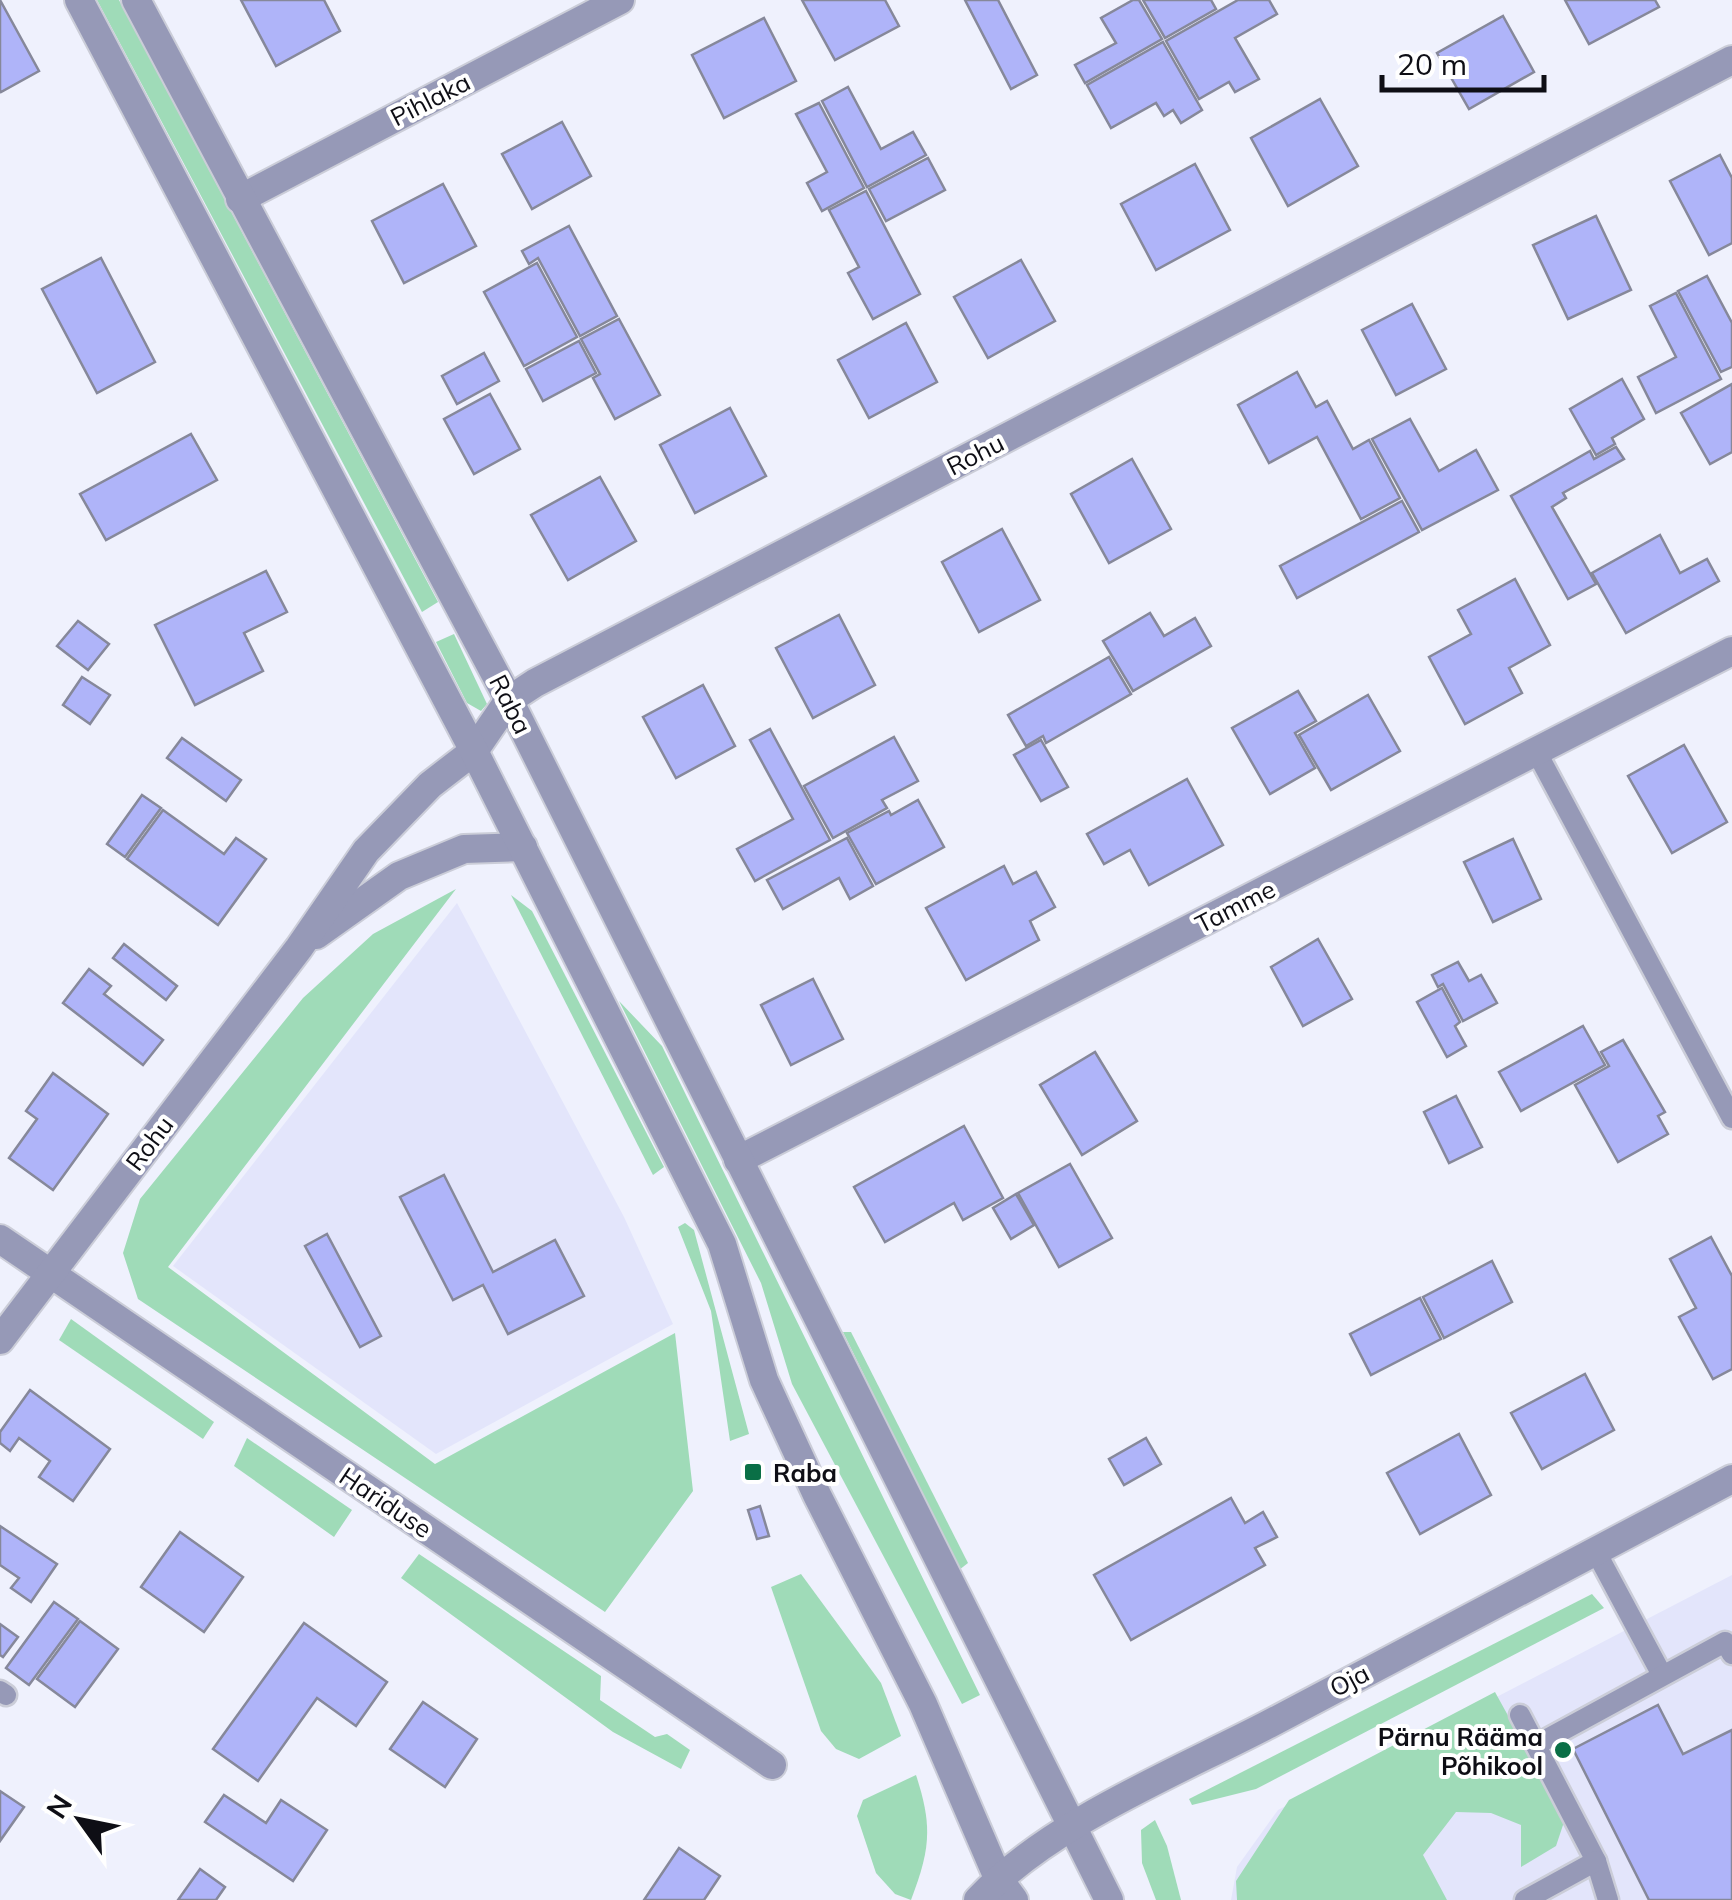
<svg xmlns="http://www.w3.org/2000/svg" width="1732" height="1900" font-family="Mulish,sans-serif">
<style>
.built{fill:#e3e5fb}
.green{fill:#9fdbb8}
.building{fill:#afb4f9;stroke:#86889a;stroke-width:2.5}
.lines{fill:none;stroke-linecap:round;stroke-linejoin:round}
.service-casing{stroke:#cbcdd8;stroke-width:25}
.minor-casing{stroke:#cbcdd8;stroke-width:32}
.tertiary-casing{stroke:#cbcdd8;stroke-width:32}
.service{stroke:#9699b7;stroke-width:20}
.minor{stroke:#9699b7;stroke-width:28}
.tertiary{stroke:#9699b7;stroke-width:28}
.poi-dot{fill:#0a6f46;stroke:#fff;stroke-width:4}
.labels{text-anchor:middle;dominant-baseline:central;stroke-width:8;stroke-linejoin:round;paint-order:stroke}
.street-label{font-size:25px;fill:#0e0e15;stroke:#fff}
.poi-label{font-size:25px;font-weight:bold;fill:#0e0e15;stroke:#fff;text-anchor:start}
</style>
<rect width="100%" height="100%" fill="#eff1fd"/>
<g class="built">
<path d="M457,903L624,1217L673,1324L436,1454L173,1266Z"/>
<path d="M1732,1575V1900H1231L1237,1867L1278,1810Z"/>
</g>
<g class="green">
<path d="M97,0H119L438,602L422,612Z"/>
<path d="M454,634L487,704L481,711L467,703L436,642Z"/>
<path d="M456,889L168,1267L435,1464L675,1333L693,1491L605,1612L138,1299L123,1253L140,1199L303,998L373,934Z"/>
<path d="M511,895L532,911L664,1167L653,1175Z"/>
<path d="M619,1001L662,1046L980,1695L962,1704L792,1384L761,1283Z"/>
<path d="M685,1223L694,1230L749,1434L730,1441L711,1311L678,1227Z"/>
<path d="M71,1319L214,1422L203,1439L59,1340Z"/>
<path d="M843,1332H851L968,1563L959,1570Z"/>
<path d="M247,1438L352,1510L334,1537L234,1466Z"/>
<path d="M419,1554L601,1676L600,1700L655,1737L667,1734L690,1750L681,1769L613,1732L401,1578Z"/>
<path d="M801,1574L881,1683L901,1736L859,1759L836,1749L821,1731L771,1587Z"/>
<path d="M1592,1594L1604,1608L1256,1789L1192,1805L1189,1799Z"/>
<path d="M1495,1692L1565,1819L1556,1846L1521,1867V1825L1491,1813L1456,1812L1423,1855L1447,1900H1237L1236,1881L1289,1800Z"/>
<path d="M916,1775C933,1827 930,1850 911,1900L895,1894L876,1873L857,1816L863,1800Z"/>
<path d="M1155,1820L1167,1846L1181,1900H1156L1142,1863L1141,1830Z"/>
</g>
<g class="building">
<path d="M0,0L39,71L1,92L0,90Z"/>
<path d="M241,0H324L340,31L276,66Z"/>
<path d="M802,0H885L899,26L835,60Z"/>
<path d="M965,0H998L1037,75L1011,89Z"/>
<path d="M1133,0H1139L1162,39L1085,83L1075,65L1116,43L1101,18Z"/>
<path d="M1143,0H1211L1216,9L1165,38Z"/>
<path d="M1238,0H1269L1277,14L1235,38L1259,79L1235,92L1229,82L1199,99L1166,41Z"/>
<path d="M1565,0H1655L1659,7L1589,44Z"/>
<path d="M1503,16L1534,72L1469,109L1437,53Z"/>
<path d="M764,18L796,81L724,118L692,55Z"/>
<path d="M1163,42L1202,110L1181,123L1173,110L1164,116L1156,103L1111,128L1087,85Z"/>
<path d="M848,87L881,149L913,132L926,155L867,187L822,101Z"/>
<path d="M1320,99L1358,166L1288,206L1251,138Z"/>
<path d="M819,103L864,188L822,211L807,183L827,172L796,114Z"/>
<path d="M562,122L591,176L532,209L502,154Z"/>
<path d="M1720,155L1732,178V243L1709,255L1670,181Z"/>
<path d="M928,158L945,190L886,221L869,189Z"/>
<path d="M1195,164L1230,230L1156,270L1121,204Z"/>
<path d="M443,184L476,246L404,283L372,221Z"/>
<path d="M866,191L920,294L873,319L848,273L859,267L829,210Z"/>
<path d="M1596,216L1631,290L1568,319L1533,245Z"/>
<path d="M569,226L617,316L580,336L538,258L529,264L522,251Z"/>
<path d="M101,258L155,362L97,393L42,289Z"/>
<path d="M1021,260L1055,321L988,358L954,297Z"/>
<path d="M537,263L577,337L524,366L484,292Z"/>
<path d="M1707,276L1732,323V367L1721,372L1678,291Z"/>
<path d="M1676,293L1721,379L1656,413L1638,377L1676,357L1650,306Z"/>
<path d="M1412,304L1446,369L1396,395L1362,330Z"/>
<path d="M619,319L660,395L615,419L593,378L600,374L581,339Z"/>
<path d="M906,323L937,382L869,418L838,360Z"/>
<path d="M579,341L596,373L543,401L526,369Z"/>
<path d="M484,353L499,381L457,404L442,376Z"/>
<path d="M1297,372L1316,407L1327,401L1353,449L1369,440L1400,498L1361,519L1317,437L1269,463L1238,405Z"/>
<path d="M1622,379L1644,419L1612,438L1615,444L1596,455L1570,409Z"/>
<path d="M1732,384V452L1710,464L1681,413Z"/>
<path d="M490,394L520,449L474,474L444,419Z"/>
<path d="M730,408L766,476L695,513L660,445Z"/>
<path d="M1410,419L1439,471L1476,450L1498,490L1422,530L1372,439Z"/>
<path d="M191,434L217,480L106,540L80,494Z"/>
<path d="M1616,447L1624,459L1563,493L1566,498L1552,507L1596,584L1568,599L1511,496L1590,451L1594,459Z"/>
<path d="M1132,459L1171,529L1109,563L1071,494Z"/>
<path d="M600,477L636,541L568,580L531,515Z"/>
<path d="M1402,501L1419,532L1297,598L1280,566Z"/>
<path d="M1002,529L1040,600L979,632L942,562Z"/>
<path d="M1660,535L1680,573L1707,559L1719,581L1626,633L1592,573Z"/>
<path d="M266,571L287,612L244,633L263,671L195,705L155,625Z"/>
<path d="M1515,579L1550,645L1509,668L1522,693L1465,724L1429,657L1471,634L1458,610Z"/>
<path d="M1150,613L1164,636L1195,618L1211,646L1133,691L1103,641Z"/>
<path d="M839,615L875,685L813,718L776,648Z"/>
<path d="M78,621L109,644L88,670L57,646Z"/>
<path d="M1109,657L1131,694L1046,743L1043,736L1026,746L1008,715Z"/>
<path d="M82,677L110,695L90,724L63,705Z"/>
<path d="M703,685L735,746L676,778L643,717Z"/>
<path d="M1298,691L1316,721L1295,733L1315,768L1270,794L1232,728Z"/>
<path d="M1368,695L1400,751L1331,790L1299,735Z"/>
<path d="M770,729L830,840L755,881L737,849L793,819L750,740Z"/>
<path d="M894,737L918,781L882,800L887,808L833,838L804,786Z"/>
<path d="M182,738L241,780L226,801L167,758Z"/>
<path d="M1041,740L1068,787L1041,801L1014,755Z"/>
<path d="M1684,745L1727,822L1672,853L1628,776Z"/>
<path d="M1187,779L1223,845L1149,885L1130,850L1104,864L1087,834Z"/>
<path d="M142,795L161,808L125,857L107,844Z"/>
<path d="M918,800L944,847L876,884L847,833L889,811L891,815Z"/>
<path d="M163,810L224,854L236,838L266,859L218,925L127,859Z"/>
<path d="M847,838L873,886L850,899L839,878L783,909L767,880Z"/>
<path d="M1513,839L1541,899L1493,922L1464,862Z"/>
<path d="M1004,866L1013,884L1036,872L1055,907L1030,921L1039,940L966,980L926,908Z"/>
<path d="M1318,939L1352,999L1303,1026L1271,967Z"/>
<path d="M124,944L177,986L166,1000L113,958Z"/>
<path d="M1458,962L1469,981L1481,975L1497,1003L1463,1021L1443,984L1438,987L1432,975Z"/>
<path d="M89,969L111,986L104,994L163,1040L143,1065L63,1003Z"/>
<path d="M813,979L843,1039L791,1065L761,1005Z"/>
<path d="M1442,988L1460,1022L1455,1026L1466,1046L1447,1057L1417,1002Z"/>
<path d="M1583,1026L1605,1065L1521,1111L1499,1072Z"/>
<path d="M1623,1040L1665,1112L1658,1116L1668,1134L1618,1162L1575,1085L1609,1066L1601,1052Z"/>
<path d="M1095,1052L1137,1121L1082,1155L1040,1085Z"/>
<path d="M53,1073L108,1114L53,1190L9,1158L37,1119L26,1111Z"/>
<path d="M1456,1096L1482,1147L1449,1163L1424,1112Z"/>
<path d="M964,1126L1003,1198L963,1220L954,1203L885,1242L854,1187Z"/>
<path d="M1070,1164L1112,1238L1059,1267L1018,1193Z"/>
<path d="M444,1175L493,1272L555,1240L584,1296L508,1334L483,1285L453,1300L400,1197Z"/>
<path d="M1016,1194L1034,1225L1011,1239L993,1208Z"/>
<path d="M327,1234L381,1336L360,1347L305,1246Z"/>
<path d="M1711,1237L1732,1276V1369L1713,1379L1679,1317L1696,1308L1670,1259Z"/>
<path d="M1492,1261L1512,1302L1444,1338L1423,1297Z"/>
<path d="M1420,1298L1441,1339L1371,1375L1350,1334Z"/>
<path d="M1585,1374L1614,1430L1542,1469L1511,1413Z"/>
<path d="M30,1390L110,1449L73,1501L39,1477L50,1461L19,1438L10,1451L0,1443V1432Z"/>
<path d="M1459,1434L1491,1495L1420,1534L1387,1473Z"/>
<path d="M1146,1438L1161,1464L1124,1485L1109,1459Z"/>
<path d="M1231,1498L1245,1523L1263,1512L1277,1537L1255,1548L1265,1565L1131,1640L1094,1575Z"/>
<path d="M760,1506L769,1536L757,1539L748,1510Z"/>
<path d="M0,1526L57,1564L31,1602L11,1588L19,1578L0,1565Z"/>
<path d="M180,1532L243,1577L204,1632L141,1587Z"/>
<path d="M54,1602L78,1619L29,1685L6,1668Z"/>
<path d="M80,1621L118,1649L75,1707L37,1679Z"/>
<path d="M304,1623L387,1682L356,1726L317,1698L258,1781L213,1749Z"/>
<path d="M0,1624L18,1637L3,1657L0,1655Z"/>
<path d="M423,1702L477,1739L445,1787L390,1749Z"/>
<path d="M1658,1705L1683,1754L1732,1730V1900H1649L1573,1749Z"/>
<path d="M0,1791L24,1807L0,1841Z"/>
<path d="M224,1795L266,1823L281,1800L327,1830L293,1881L205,1822Z"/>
<path d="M679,1848L720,1876L704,1900H644Z"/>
<path d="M200,1869L225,1887L216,1900H178Z"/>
</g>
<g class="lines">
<g class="service-casing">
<g id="service">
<path d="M1536,751L1732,1118"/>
<path d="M1595,1550L1662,1675"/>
<path d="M0,1691L6,1695"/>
<path d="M1520,1715L1596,1861L1608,1900"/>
<path d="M1536,1745L1725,1642L1732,1654"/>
<path d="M1525,1900L1596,1861"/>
</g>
</g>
<g class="minor-casing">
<g id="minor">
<path d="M240,199L620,0"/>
<path d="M316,935L399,876L464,849L523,847"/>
<path d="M738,1160L1732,651"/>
<path d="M0,1239L772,1765"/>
<path d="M0,1340L299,948L366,851L430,785L474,751L509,700L535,683L1732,60"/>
</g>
</g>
<g class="tertiary-casing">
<g id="tertiary">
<path d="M79,0L474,751L722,1244L764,1380L817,1495L923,1704L998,1878L1014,1900"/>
<path d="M136,0L509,700L1109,1900"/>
<path d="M978,1900C1048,1824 1177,1772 1269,1724C1423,1642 1577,1560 1732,1479"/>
</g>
</g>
<use href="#service" class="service"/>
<use href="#minor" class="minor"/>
<use href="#tertiary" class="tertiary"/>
</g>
<g class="poi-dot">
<rect x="743" y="1462" width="20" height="20" rx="5"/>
<circle cx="1563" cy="1750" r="10"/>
</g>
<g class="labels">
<g class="street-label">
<text transform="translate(430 99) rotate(-27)">Pihlaka</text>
<text transform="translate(975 454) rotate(-27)">Rohu</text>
<text transform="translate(511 704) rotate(63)">Raba</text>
<text transform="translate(1235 906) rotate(-27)">Tamme</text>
<text transform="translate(149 1143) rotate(-53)">Rohu</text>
<text transform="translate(386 1502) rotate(34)">Hariduse</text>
<text transform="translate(1349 1680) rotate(-28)">Oja</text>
</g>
<g class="poi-label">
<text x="773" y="1472">Raba</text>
<text x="1543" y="1736" text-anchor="end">Pärnu Rääma<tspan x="1543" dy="29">Põhikool</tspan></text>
</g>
</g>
<g transform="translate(80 1820) rotate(303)" stroke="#ffffff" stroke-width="8" paint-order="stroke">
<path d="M0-8L18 38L0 25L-18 38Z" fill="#0e0e15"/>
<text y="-15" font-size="28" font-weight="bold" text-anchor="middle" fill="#0e0e15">N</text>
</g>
<path d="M1382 75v15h162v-15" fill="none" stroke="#0e0e15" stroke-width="5"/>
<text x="1397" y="75" font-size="30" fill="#0e0e15" stroke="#ffffff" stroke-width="8" paint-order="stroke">20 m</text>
</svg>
